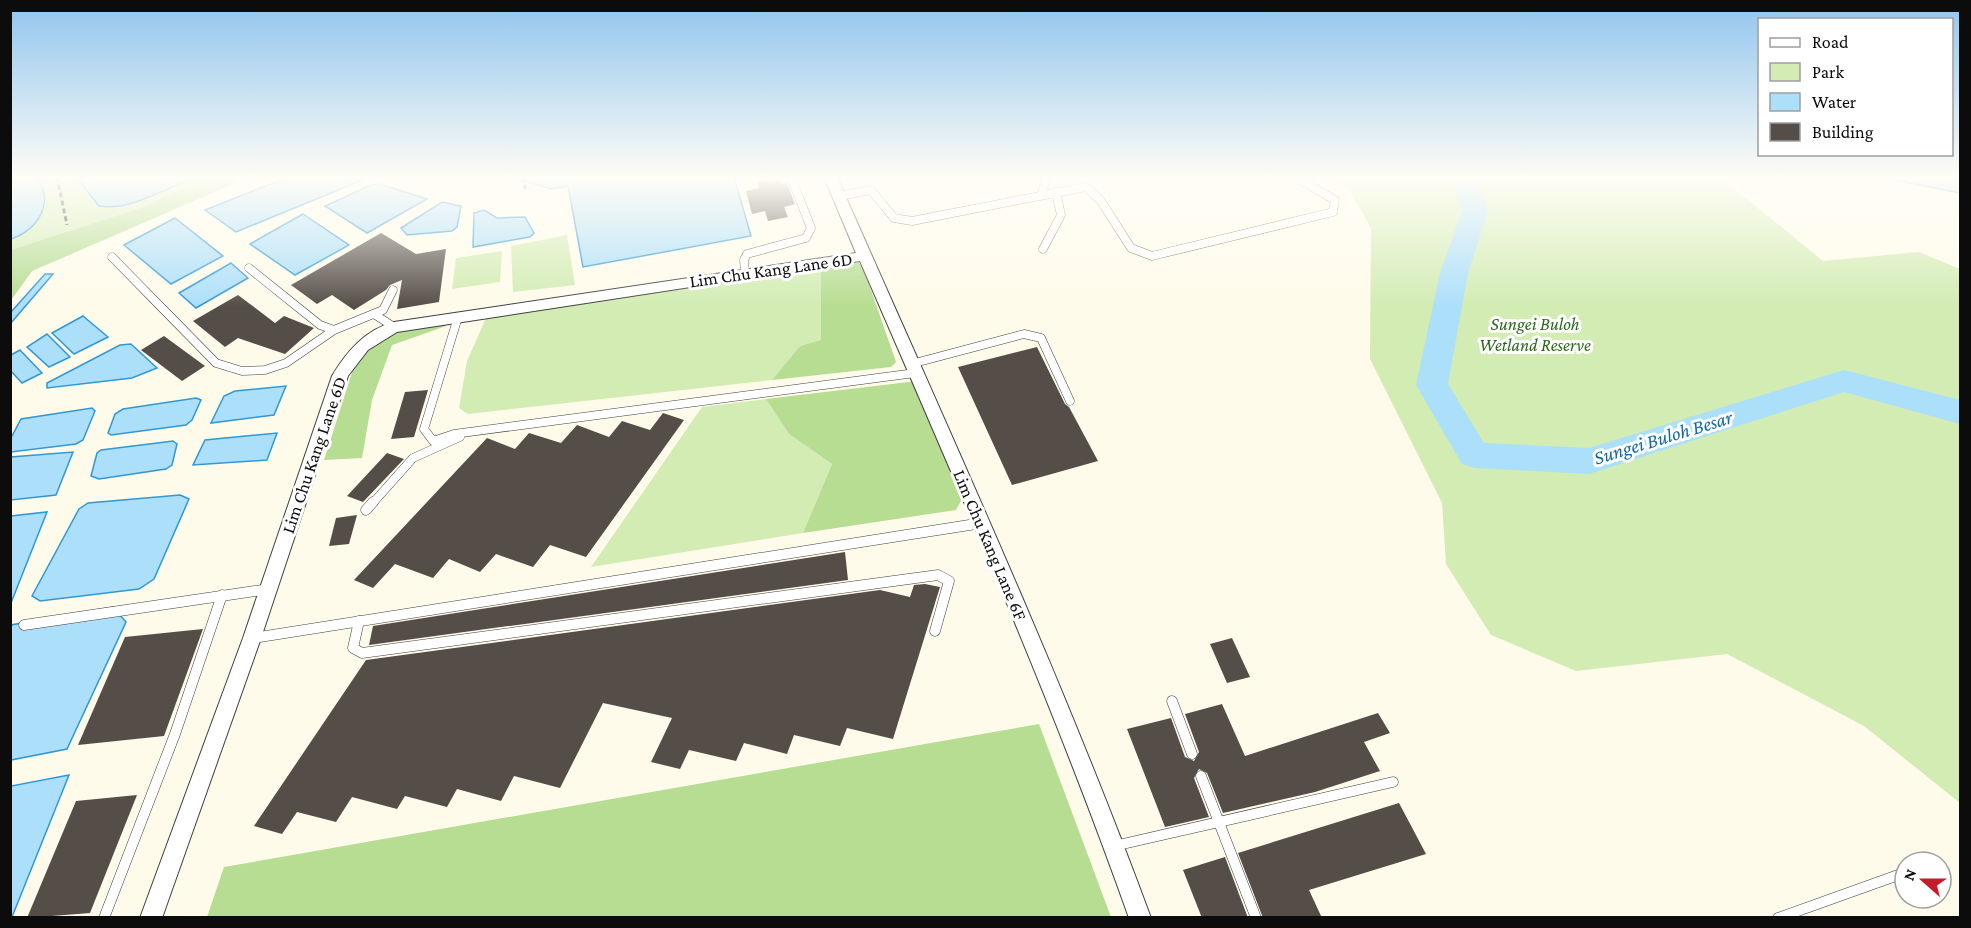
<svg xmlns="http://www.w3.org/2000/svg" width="1971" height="928" font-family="'Crimson Pro',serif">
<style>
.green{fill:#d2ecb3}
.forest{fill:#b6dd91}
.water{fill:#acdffa;stroke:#2f98d5;stroke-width:1.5}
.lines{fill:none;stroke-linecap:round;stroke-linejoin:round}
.river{fill:#acdffa;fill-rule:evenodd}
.building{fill:#554d48}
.lane-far1-casing{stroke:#3f3f3f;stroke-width:9}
.lane-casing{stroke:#3f3f3f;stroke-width:11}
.street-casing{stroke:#3f3f3f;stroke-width:2}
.path{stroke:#2e2e2e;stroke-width:3;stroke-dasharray:5 3;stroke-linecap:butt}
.lane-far1{stroke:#fff;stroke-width:8}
.lane{stroke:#fff;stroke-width:10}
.street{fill:#fff;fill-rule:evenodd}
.labels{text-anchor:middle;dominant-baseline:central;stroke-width:6;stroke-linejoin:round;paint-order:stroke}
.street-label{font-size:18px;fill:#0c0c0c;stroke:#fff}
.park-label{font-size:18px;font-style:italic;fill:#2b6719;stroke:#fff}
.water-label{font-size:20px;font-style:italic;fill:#0e68a5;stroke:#fff}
</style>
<rect width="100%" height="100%" fill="#fffbeb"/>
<g class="green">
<path d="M11,177H250L32,271L11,300Z"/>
<path d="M1322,177H1720L1823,261L1919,252L1960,269V803L1864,726L1727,654L1576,671L1491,635L1446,564L1442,503L1370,359L1371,228L1349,189Z"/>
<path d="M567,235L575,285L513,292L511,246Z"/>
<path d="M502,251L500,282L452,289L456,258Z"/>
<path d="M821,267V340L800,346L772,380L468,414L459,408L467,361L486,318Z"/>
<path d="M766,399L789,434L832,464L803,533L591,567L702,407Z"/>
</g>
<g class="forest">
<path d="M208,177H240L239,181L32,271L11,300V250L144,207Z"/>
<path d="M854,262L862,264L896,362L891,367L772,380L800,346L821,340V267Z"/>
<path d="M446,319V326L392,345L372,400L362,458L324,460L357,357L377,337Z"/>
<path d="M917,381L962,499L956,510L803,533L832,464L789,434L766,399Z"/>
<path d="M1039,724L1111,917H207L224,867Z"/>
</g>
<g class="water">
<path d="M11,177H36C56,202 37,231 11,239Z"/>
<path d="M76,177H192L186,182C158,191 129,211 99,206Z"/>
<path d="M288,177L365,179L236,232L205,210Z"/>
<path d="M510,177H734L751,236L583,267L568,186L552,189Z"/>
<path d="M1880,177H1960V193Z"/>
<path d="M380,184L427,199L367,233L325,206L371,185Z"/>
<path d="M442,202L461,206L457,227L452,231L407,235L401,228Z"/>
<path d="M484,210L497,218L525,217L534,233L530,237L473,247L474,213Z"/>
<path d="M303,214L349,245L295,275L250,244Z"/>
<path d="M175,218L223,256L171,284L124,245Z"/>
<path d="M231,263L248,278L196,308L179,293Z"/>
<path d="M45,274H53L11,323V312Z"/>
<path d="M83,316L108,337L74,354L52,333Z"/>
<path d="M47,334L70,357L49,367L27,347Z"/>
<path d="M131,344L157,368L132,378L47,388V383L120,345Z"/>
<path d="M20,350L42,373L22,383L10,370L11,355Z"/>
<path d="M286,386L274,415L211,423L224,396L235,391Z"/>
<path d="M196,398L201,400L192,420L186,425L111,435L108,433L115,414L123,409Z"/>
<path d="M92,408L95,411L83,440L76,444L11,452V438L21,419Z"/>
<path d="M277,433L267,460L193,465L205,440Z"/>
<path d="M173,441L177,444L172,465L166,469L99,479L91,476L97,453L101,450Z"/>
<path d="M73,452L56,495L11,500V457Z"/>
<path d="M180,495L189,499L154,579L139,589L40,601L32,596L79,509L88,503Z"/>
<path d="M47,512L11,603V516Z"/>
<path d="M113,607L126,622L67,749L11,760V625Z"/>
<path d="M69,775L12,917H11V786Z"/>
</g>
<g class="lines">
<path class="river" d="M1450,177H1476L1488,211L1468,273L1448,384L1484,443L1589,448L1844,370L1960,400V424L1844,392L1589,474L1474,468L1462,464L1416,385L1440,273L1462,211Z"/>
</g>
<g class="building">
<path d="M779,178L781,184L787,183L795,204L784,207L788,217L768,221L765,211L752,214L746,191L759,188L757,182Z"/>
<path d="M381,233L416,254L446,249L439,302L397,309L402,280L390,285L386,290L354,310L332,295L317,304L291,285Z"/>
<path d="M238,295L275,323L284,316L314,328L285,354L238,338L225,347L193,321Z"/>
<path d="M164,336L205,366L182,381L141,350Z"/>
<path d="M1037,347L1065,404L1069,407L1098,461L1012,485L958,367Z"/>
<path d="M428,390L414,437L391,439L405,392Z"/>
<path d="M663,413L684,420L586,557L550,545L533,567L496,554L480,572L449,559L433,578L395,564L373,588L354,580L487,438L515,449L529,433L561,443L577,425L609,437L622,421L650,430Z"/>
<path d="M387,453L404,459L363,502L347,496Z"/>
<path d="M357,515L349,544L329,546L336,518Z"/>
<path d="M845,552L848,580L369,645L373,626Z"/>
<path d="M925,584L940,587L893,739L847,728L840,746L794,735L787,754L744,743L736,761L689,750L680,769L651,762L672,718L603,703L560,788L514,776L501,801L457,789L447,807L405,796L397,809L352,797L336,822L297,812L282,834L254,826L366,660L880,590L910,597L914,585Z"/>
<path d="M203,629L164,736L78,745L125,637Z"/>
<path d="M1232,638L1250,677L1227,683L1210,644Z"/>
<path d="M1222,704L1245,756L1378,713L1390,733L1364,742L1380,771L1315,792L1223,813L1207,773L1199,769L1194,778L1209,817L1165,827L1127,729L1171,718L1185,757L1194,761L1199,752L1185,714Z"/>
<path d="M137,795L90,913L27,918L76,801Z"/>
<path d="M1399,803L1426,854L1309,890L1322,918H1263L1238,853Z"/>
<path d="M1225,857L1248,918H1202L1183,870Z"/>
</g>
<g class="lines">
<g class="lane-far1-casing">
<g id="lane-far1">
<path d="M1042,195L1046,177"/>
<path d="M838,196L871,190L894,218L912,221L1086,187L1101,201L1131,248L1152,256L1333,212L1335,200L1295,177"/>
<path d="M1043,249L1061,215L1056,192"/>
<path d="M112,257L216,363L242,371L265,370L286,363L334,330L383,310L393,290"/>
<path d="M249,268L320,325L334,330"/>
<path d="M745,274L744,260L747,254L806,238L811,228L791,177"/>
<path d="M374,314L394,327"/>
<path d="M458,317L424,429L433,441L454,434L915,373"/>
<path d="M911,364L1024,334L1041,338L1070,401"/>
<path d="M372,504L413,458L460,437"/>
</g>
</g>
<g class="lane-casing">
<g id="lane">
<path d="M366,510L373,502"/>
<path d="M359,621L353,648L362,653L938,575L949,581L935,631"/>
<path d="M24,625L269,589"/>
<path d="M253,638L982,523"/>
<path d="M1172,701L1192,754"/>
<path d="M1201,776L1256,918"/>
<path d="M1114,846L1393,782"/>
<path d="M104,918L175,734L222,595"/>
<path d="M1778,918L1901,874"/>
</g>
</g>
<g class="street-casing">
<path id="street" d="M824,177H837C945,422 1058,666 1151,918H1129C1050,695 954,478 860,261L397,332L368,350L348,376L261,638L162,918H140L243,638L332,376C347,351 365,330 394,322L856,253Z"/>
</g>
<g class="path">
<path d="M57,177L67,225"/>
<path d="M524,177L525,189"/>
</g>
<use href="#lane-far1" class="lane-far1"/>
<use href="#lane" class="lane"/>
<use href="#street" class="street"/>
</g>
<linearGradient id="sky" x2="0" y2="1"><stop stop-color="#90c5ef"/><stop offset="0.58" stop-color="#fffdf6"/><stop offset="1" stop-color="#fffdf6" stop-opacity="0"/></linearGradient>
<rect width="1971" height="307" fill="url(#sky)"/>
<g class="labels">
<g class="street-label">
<text transform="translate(771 270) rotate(-8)">Lim Chu Kang Lane 6D</text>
<text transform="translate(314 455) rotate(-71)">Lim Chu Kang Lane 6D</text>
<text transform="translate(990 545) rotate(67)">Lim Chu Kang Lane 6F</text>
</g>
<g class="park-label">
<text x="1535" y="324">Sungei Buloh<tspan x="1535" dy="21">Wetland Reserve</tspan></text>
</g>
<g class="water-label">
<text transform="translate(1663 437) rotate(-17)">Sungei Buloh Besar</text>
</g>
</g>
<rect width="1971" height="928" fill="none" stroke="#0c0c0c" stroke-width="24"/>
<rect x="1758" y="18" width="195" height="138" fill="#ffffff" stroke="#9e9e9e" stroke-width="1.5"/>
<rect x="1770" y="38" width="30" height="9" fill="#ffffff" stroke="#9e9e9e" stroke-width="1.5"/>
<text x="1812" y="48" font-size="18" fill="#0c0c0c">Road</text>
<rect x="1770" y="63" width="30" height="18" fill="#d2ecb3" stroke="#9e9e9e" stroke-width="1.5"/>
<text x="1812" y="78" font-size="18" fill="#0c0c0c">Park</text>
<rect x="1770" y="93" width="30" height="18" fill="#acdffa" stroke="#9e9e9e" stroke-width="1.5"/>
<text x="1812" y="108" font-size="18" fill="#0c0c0c">Water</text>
<rect x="1770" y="123" width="30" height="18" fill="#554d48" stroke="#9e9e9e" stroke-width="1.5"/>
<text x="1812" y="138" font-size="18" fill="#0c0c0c">Building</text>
<g transform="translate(1923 880) rotate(291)"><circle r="28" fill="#ffffff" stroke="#9e9e9e" stroke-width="1.5"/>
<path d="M0-4.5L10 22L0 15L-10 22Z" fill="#c41c29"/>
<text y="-9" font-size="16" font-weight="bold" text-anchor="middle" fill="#0c0c0c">N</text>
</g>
</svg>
